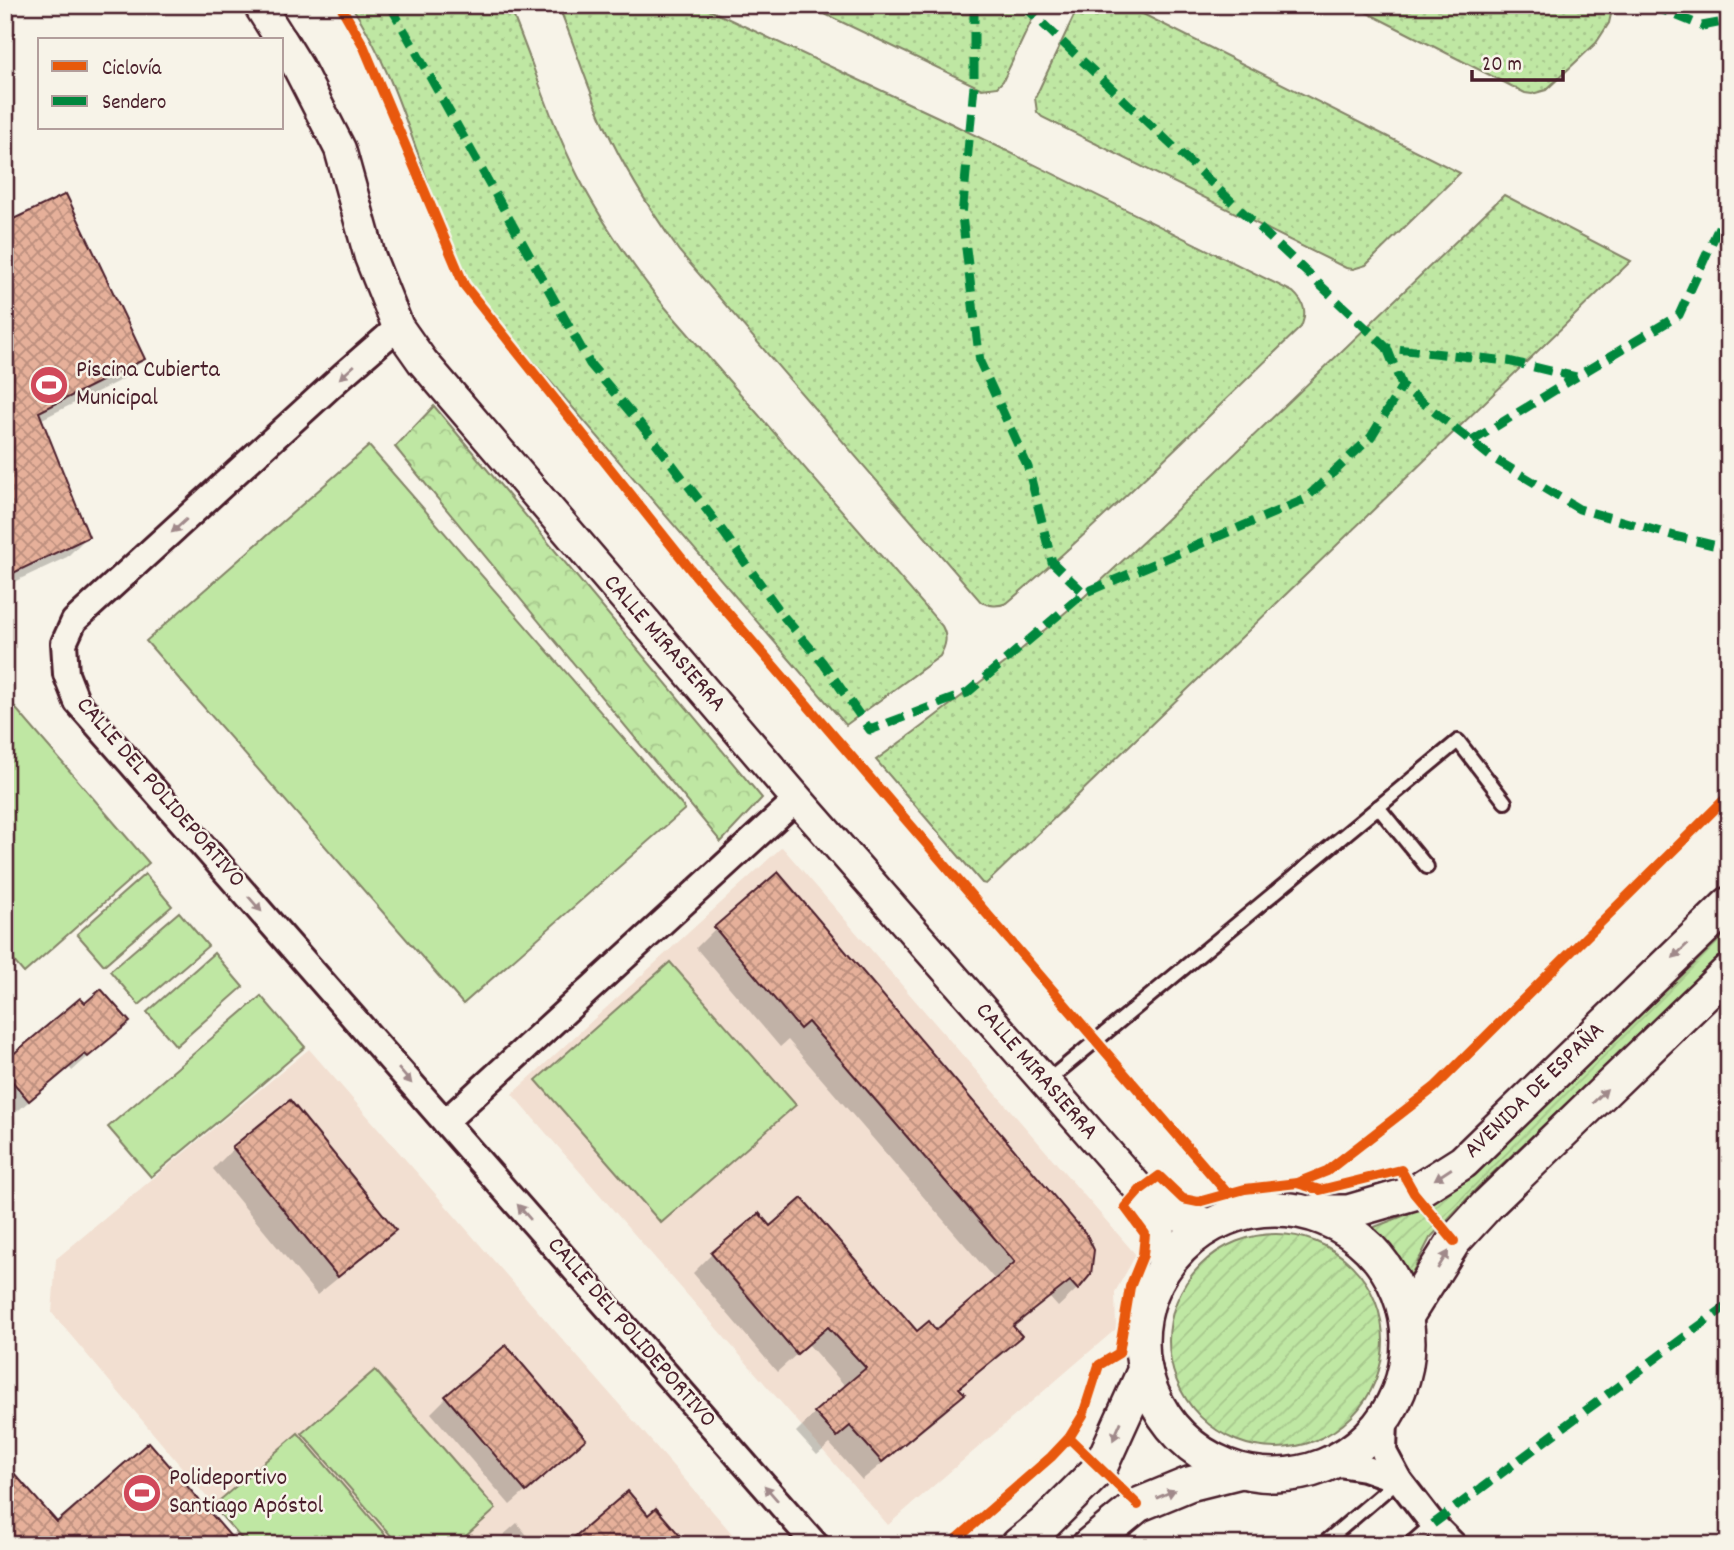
<svg xmlns="http://www.w3.org/2000/svg" width="1734" height="1550" font-family="Dekko,sans-serif">
<style>
.built{fill:#f2dfd1}
.grass{fill:url(#grass-dots);stroke:#848367;stroke-width:2}
.park{fill:url(#park-crowns);stroke:#848367;stroke-width:2}
.garden{fill:url(#garden-furrows);stroke:#848367;stroke-width:2}
.pitch{fill:#bfe7a3;stroke:#848367;stroke-width:2}
.shadow{fill:#0003}
.building{fill:url(#building-cross-hatch);stroke:#4a1f2b;stroke-width:2}
.lines{fill:none;stroke-linecap:round;stroke-linejoin:round}
.service-casing{stroke:#4a1f2b;stroke-width:18}
.minor-casing{stroke:#4a1f2b;stroke-width:30}
.tertiary-casing{stroke:#4a1f2b;stroke-width:35}
.secondary-casing{stroke:#4a1f2b;stroke-width:38}
.service{stroke:#f7f3e8;stroke-width:12}
.minor{stroke:#f7f3e8;stroke-width:24}
.tertiary{stroke:#f7f3e8;stroke-width:30}
.secondary{stroke:#f7f3e8;stroke-width:33}
.quiet{stroke:#00873e;stroke-width:9;stroke-dasharray:18 9;stroke-linecap:butt}
.cycleway-casing{stroke:#f7f3e8;stroke-width:15}
.cycleway{stroke:#e8590c;stroke-width:10}
.oneway{fill:#a0898a}
.labels{text-anchor:middle;dominant-baseline:central;stroke-width:5;stroke-linejoin:round;paint-order:stroke}
.poi-label{font-size:24px;fill:#4a1f2b;stroke:#f7f3e8;text-anchor:start}
.street-label{font-size:24px;fill:#4a1f2b;stroke:#f7f3e8}
</style>
<defs>
<pattern id="grass-dots" width="8" height="8" patternUnits="userSpaceOnUse" patternTransform="scale(1.75)"><rect width="8" height="8" fill="#bfe7a3"/><path d="M2 2h.1M6 6h.1" fill="none" stroke="#a6c68c" stroke-width="1.8" stroke-linecap="round"/></pattern>
<pattern id="park-crowns" width="20" height="18" patternUnits="userSpaceOnUse" patternTransform="scale(1.75)"><rect width="20" height="18" fill="#bfe7a3"/><path d="M2 6a3 3 0 1 1 6 0M12 15a3 3 0 1 1 6 0" fill="none" stroke="#a6c68c"/></pattern>
<pattern id="garden-furrows" width="10" height="10" patternUnits="userSpaceOnUse" patternTransform="scale(1.75)"><rect width="10" height="10" fill="#bfe7a3"/><path d="M-1 1l2-2M0 10L10 0M9 11l2-2" fill="none" stroke="#a6c68c"/></pattern>
<pattern id="building-cross-hatch" width="8" height="8" patternUnits="userSpaceOnUse" patternTransform="scale(1.75)"><rect width="8" height="8" fill="#e6b09a"/><path d="M0 0l8 8M0 8l8-8" fill="none" stroke="#bc8f7e"/></pattern>
</defs>
<rect width="100%" height="100%" fill="#f7f3e8"/>
<filter id="ink" filterUnits="userSpaceOnUse"><feTurbulence type="fractalNoise" baseFrequency=".0143" numOctaves="2"/><feDisplacementMap in="SourceGraphic" scale="14" xChannelSelector="R" yChannelSelector="G"/><feConvolveMatrix kernelMatrix="1 2 1 2 8 2 1 2 1" color-interpolation-filters="sRGB"/></filter>
<g filter="url(#ink)">
<g class="built">
<path d="M782,847L1136,1255L1115,1292L1116,1329L888,1525L512,1094Z"/>
<path d="M309,1049L742,1545H247L52,1313L56,1259Z"/>
</g>
<g class="grass">
<path d="M351,5H509C533,62 550,121 578,176C602,223 632,265 664,306L942,626C948,637 946,645 940,656L846,725L475,294C455,263 445,230 433,196C409,131 390,64 351,5Z"/>
<path d="M558,5H699L938,117L1293,292C1305,303 1307,313 1301,327C1204,420 1109,516 1007,603C997,607 991,606 981,602L679,251C651,211 625,171 605,126C587,87 575,45 558,5Z"/>
<path d="M806,5H1039L1003,81L997,87L982,89Z"/>
<path d="M1079,5H1125L1460,173L1366,265L1353,269L1346,268L1042,117L1037,112L1035,98Z"/>
<path d="M1352,5H1613L1609,23L1596,43L1546,90L1532,94L1525,93Z"/>
<path d="M1504,195L1631,261L986,884L982,883L876,760L921,727L1005,663L1085,596L1163,523Z"/>
</g>
<path class="park" d="M434,406L762,798L721,842L395,447Z"/>
<g class="garden">
<path d="M1729,930V950L1478,1187L1430,1238L1409,1279L1393,1251L1372,1228L1408,1214L1470,1179Z"/>
<circle cx="1276" cy="1341" r="107"/>
</g>
<g class="pitch">
<path d="M369,446L685,809L463,1004L146,641Z"/>
<path d="M5,696L149,863L24,973L5,951Z"/>
<path d="M145,874L172,906L104,965L77,934Z"/>
<path d="M179,912L208,946L139,1005L110,971Z"/>
<path d="M214,953L243,987L176,1046L147,1012Z"/>
<path d="M670,962L796,1105L661,1223L536,1080Z"/>
<path d="M261,996L305,1047L227,1114L151,1177L108,1127Z"/>
<path d="M375,1370L496,1509L456,1545H399L302,1433Z"/>
<path d="M298,1433L394,1545H247L213,1506Z"/>
</g>
<g class="shadow">
<path d="M5,224L143,359L123,379L40,420L87,537L67,557L5,586Z"/>
<path d="M778,875L1077,1289L1058,1307L1050,1298L1013,1328L1020,1336L1001,1355L959,1389L963,1394L944,1413L862,1480L830,1444L817,1455L796,1432L815,1413L846,1387L808,1344L777,1372L693,1273L712,1254L770,1228L917,1334L936,1332L996,1281L788,1040L780,1047L696,948L715,929Z"/>
<path d="M84,1006L127,1022L72,1071L69,1067L13,1115L5,1105V1063Z"/>
<path d="M290,1103L394,1229L374,1249L317,1295L213,1169L233,1149Z"/>
<path d="M506,1347L568,1454L510,1505L431,1413L446,1398Z"/>
<path d="M517,1523L535,1545H492Z"/>
</g>
<g class="building">
<path d="M66,194L145,359L39,412L89,537L5,577V223Z"/>
<path d="M778,872L1087,1235L1094,1250L1091,1274L1078,1290L1070,1281L1013,1326L1022,1336L959,1388L965,1394L882,1462L850,1426L837,1437L814,1412L866,1368L828,1327L797,1354L711,1253L759,1213L770,1226L802,1198L917,1331L929,1321L936,1330L1015,1262L808,1022L800,1029L714,927Z"/>
<path d="M101,989L130,1022L88,1057L85,1054L29,1101L5,1073V1061L80,998L85,1003Z"/>
<path d="M290,1100L396,1230L338,1277L232,1147Z"/>
<path d="M506,1345L586,1439L526,1492L445,1396Z"/>
<path d="M149,1442L238,1545H5V1463L57,1522Z"/>
<path d="M628,1491L648,1515L656,1508L688,1545H565Z"/>
</g>
<g class="lines">
<g class="service-casing">
<g id="service">
<path d="M1378,807L1427,867"/>
<path d="M1046,1082L1458,741L1505,802"/>
<path d="M1322,1545L1398,1480"/>
<path d="M1409,1545L1433,1524"/>
</g>
</g>
<g class="minor-casing">
<g id="minor">
<path d="M398,327L343,375L74,621L64,643L66,674L77,702L445,1122L797,799"/>
<path d="M445,1122L816,1545"/>
<path d="M1385,1419L1384,1452L1399,1480L1433,1524L1454,1545"/>
<path d="M1332,1463L1364,1468L1399,1480"/>
</g>
</g>
<g class="tertiary-casing">
<g id="tertiary">
<path d="M259,5L281,40"/>
<path d="M282,41L298,67L340,149L370,257L398,327L422,361L797,799L1140,1190L1179,1216L1211,1225"/>
<path d="M1140,1190L1160,1234L1164,1268"/>
</g>
</g>
<g class="secondary-casing">
<g id="secondary">
<circle cx="1275" cy="1342" r="133"/>
<path d="M1312,1212H1348L1414,1193L1463,1162L1729,904"/>
<path d="M1406,1317L1454,1241L1488,1204L1729,971"/>
<path d="M1018,1545L1045,1523L1100,1468L1145,1369"/>
<path d="M1089,1545L1138,1505L1189,1484L1241,1471"/>
</g>
</g>
<use href="#service" class="service"/>
<use href="#minor" class="minor"/>
<use href="#tertiary" class="tertiary"/>
<use href="#secondary" class="secondary"/>
<g class="quiet">
<path d="M390,5L590,364L653,439L724,533L784,617L823,663L870,730L967,693L1084,593L1304,500L1371,437L1402,386"/>
<path d="M974,5V86L962,216L980,362L1028,467L1052,562L1084,593"/>
<path d="M1023,5L1387,348L1508,361L1576,377L1679,315L1729,205"/>
<path d="M1651,5L1702,26L1729,21"/>
<path d="M1387,348L1402,386L1491,457L1579,509L1675,536L1729,549"/>
<path d="M1472,441L1576,377"/>
<path d="M1433,1524L1729,1304"/>
</g>
<g class="cycleway-casing">
<g id="cycleway">
<path d="M340,5L363,45L464,285L691,570L1228,1194"/>
<path d="M1297,1183L1320,1190L1401,1170L1414,1193L1454,1241"/>
<path d="M1069,1438L1138,1505"/>
<path d="M950,1545L1051,1457L1069,1438L1083,1415L1099,1365L1119,1353L1130,1287L1143,1255L1145,1234L1125,1207L1140,1190L1159,1176L1183,1199L1198,1202L1245,1189L1297,1183L1327,1171L1435,1087L1729,795"/>
</g>
</g>
<use href="#cycleway" class="cycleway"/>
</g>
<defs><path id="oneway-solid" d="M-6-.8H1V-3.2L6.5 0L1 3.2V.8H-6Z" transform="scale(1.75)"/></defs>
<g class="oneway">
<use href="#oneway-solid" transform="translate(347 372) rotate(138)"/>
<use href="#oneway-solid" transform="translate(179 526) rotate(138)"/>
<use href="#oneway-solid" transform="translate(255 904) rotate(49)"/>
<use href="#oneway-solid" transform="translate(1680 951) rotate(136)"/>
<use href="#oneway-solid" transform="translate(405 1076) rotate(49)"/>
<use href="#oneway-solid" transform="translate(1600 1096) rotate(-44)"/>
<use href="#oneway-solid" transform="translate(1443 1174) rotate(147)"/>
<use href="#oneway-solid" transform="translate(524 1212) rotate(-131)"/>
<use href="#oneway-solid" transform="translate(1443 1260) rotate(-58)"/>
<use href="#oneway-solid" transform="translate(1117 1431) rotate(114)"/>
<use href="#oneway-solid" transform="translate(771 1493) rotate(-131)"/>
<use href="#oneway-solid" transform="translate(1166 1494) rotate(-23)"/>
</g>
</g>
<defs>
<g id="stadium-disc" transform="scale(2.0125)"><circle r="9.5" fill="#d1495b" stroke="#f7f3e8"/><path d="M0-5a6.5 5 0 1 0 0 10a6.5 5 0 1 0 0-10ZM-3.5-1.8h7v3.6h-7Z" fill="#fff"/></g>
</defs>
<g fill-rule="evenodd">
<use href="#stadium-disc" x="49" y="385"/>
<use href="#stadium-disc" x="142" y="1493"/>
</g>
<g class="labels">
<g class="poi-label">
<text x="76" y="371">Piscina Cubierta<tspan x="76" dy="28">Municipal</tspan></text>
<text x="169" y="1479">Polideportivo<tspan x="169" dy="28">Santiago Apóstol</tspan></text>
</g>
<g class="street-label">
<text transform="translate(664 644) rotate(49)">CALLE MIRASIERRA</text>
<text transform="translate(160 793) rotate(49)">CALLE DEL POLIDEPORTIVO</text>
<text transform="translate(1036 1072) rotate(49)">CALLE MIRASIERRA</text>
<text transform="translate(1535 1091) rotate(-44)">AVENIDA DE ESPAÑA</text>
<text transform="translate(631 1333) rotate(49)">CALLE DEL POLIDEPORTIVO</text>
</g>
</g>
<rect width="1734" height="1550" fill="none" stroke="#f7f3e8" stroke-width="28"/>
<rect x="14" y="14" width="1706" height="1522" fill="none" stroke="#4a1f2b" stroke-width="2.5" filter="url(#ink)"/>
<rect x="38" y="38" width="245" height="91" fill="#f7f3e8" stroke="#b29e9c" stroke-width="2"/>
<rect x="52" y="61" width="35" height="10" fill="#e8590c" stroke="#b29e9c" stroke-width="2"/>
<text x="102" y="74" font-size="21" fill="#4a1f2b">Ciclovía</text>
<rect x="52" y="96" width="35" height="10" fill="#00873e" stroke="#b29e9c" stroke-width="2"/>
<text x="102" y="108" font-size="21" fill="#4a1f2b">Sendero</text>
<path d="M1472 70v10h91v-10" fill="none" stroke="#4a1f2b" stroke-width="3.5"/>
<text x="1482" y="70" font-size="21" fill="#4a1f2b" stroke="#f7f3e8" stroke-width="5" paint-order="stroke">20 m</text>
</svg>
